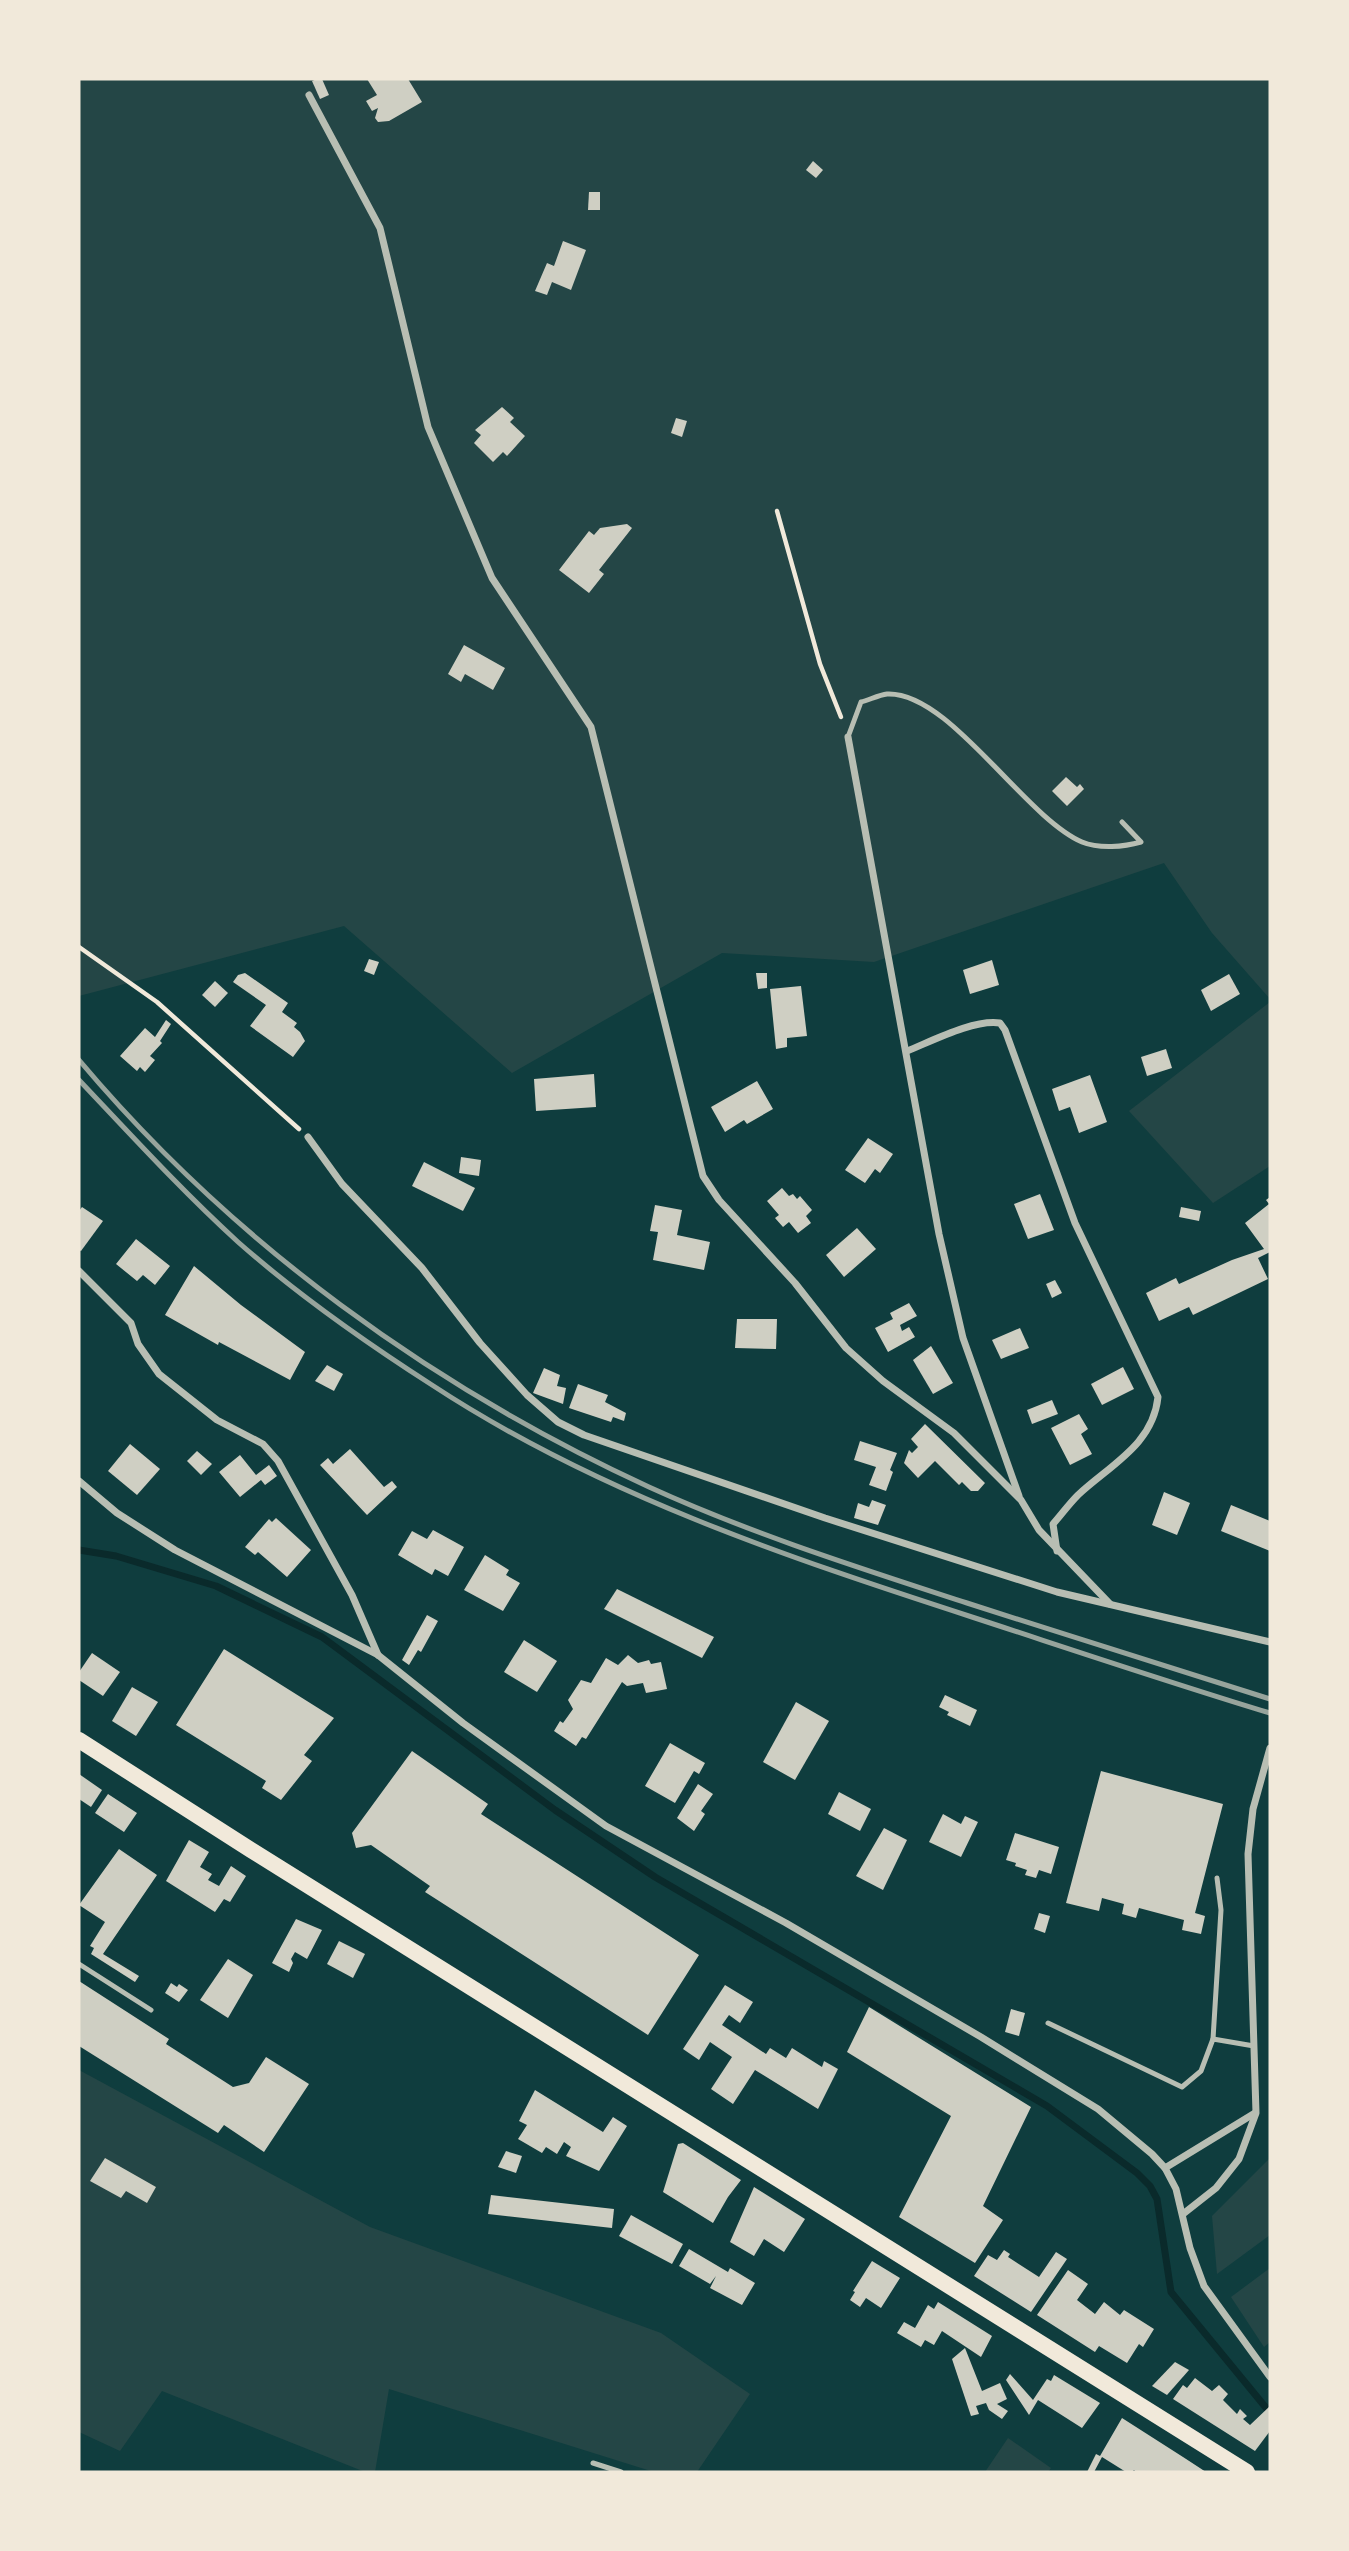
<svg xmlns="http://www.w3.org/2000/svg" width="1349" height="2551" font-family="'Space Grotesk',sans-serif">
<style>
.green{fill:#244646}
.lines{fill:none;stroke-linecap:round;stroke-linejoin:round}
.stream{stroke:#0a2a2b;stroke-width:7}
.building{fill:#cfcfc3}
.path{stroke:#f1e9da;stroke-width:4.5}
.service{stroke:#b8beb3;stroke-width:5}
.minor{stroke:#b8beb3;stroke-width:7}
.primary{stroke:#f1e9da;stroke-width:16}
.rail{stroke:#97a49c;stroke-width:5}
</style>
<rect width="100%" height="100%" fill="#0f3d3e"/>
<g class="green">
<path d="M79,79H1270V999L1212,933L1164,863L874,962L722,953L512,1073L344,926L79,996Z"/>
<path d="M1270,1002V1166L1213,1203L1129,1111Z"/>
<path d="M79,2070L370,2227L661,2333L750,2394L697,2472H654L389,2389L375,2472H365L162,2391L120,2451L79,2432Z"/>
<path d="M1270,2158V2235L1217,2274L1212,2216Z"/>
<path d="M1270,2268V2342L1264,2347L1231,2297Z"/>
<path d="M1008,2438L1051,2468L1048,2472H985Z"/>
</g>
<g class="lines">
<path class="stream" d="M79,1550L116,1556L216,1586L322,1637L555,1810L655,1877L1047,2106L1137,2173L1150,2186L1157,2199L1171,2292L1267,2409"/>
</g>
<g class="building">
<path d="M317,79H322L329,95L320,99L312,81Z"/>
<path d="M367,79H408L422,102L389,121L378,122L375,118L378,108L372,111L366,101L377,95Z"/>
<path d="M813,161L823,170L816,178L806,170Z"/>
<path d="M589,192H600V210H588Z"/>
<path d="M563,241L586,250L571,290L552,282L547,295L535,291L547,263L554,266Z"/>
<path d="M502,407L514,418L510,422L525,436L507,456L503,452L493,462L474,443L481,435L475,430Z"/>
<path d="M676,418L687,421L682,437L671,433Z"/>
<path d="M627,524L632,528L599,570L604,574L589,593L559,570L589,531L594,535L600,528Z"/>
<path d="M464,645L505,668L493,690L465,674L461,682L448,674Z"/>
<path d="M1066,777L1077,787L1080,784L1084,789L1067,806L1052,791Z"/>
<path d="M369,959L379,962L374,975L364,971Z"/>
<path d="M992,960L999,985L970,994L963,970Z"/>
<path d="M245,973L288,1003L282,1012L297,1023L294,1027L300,1032L305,1041L293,1057L250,1026L266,1005L233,982L238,975Z"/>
<path d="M756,973H767V988L758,989Z"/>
<path d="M1229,974L1240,994L1211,1011L1201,990Z"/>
<path d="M215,981L228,993L215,1007L202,995Z"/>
<path d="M801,986L807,1036L787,1038V1047L776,1049L770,989Z"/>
<path d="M166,1020L171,1024L160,1041L162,1043L150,1056L155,1060L145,1072L140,1067L137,1071L120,1056L145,1028L155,1037Z"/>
<path d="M1166,1049L1172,1068L1147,1076L1141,1057Z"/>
<path d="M594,1074L596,1107L536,1111L534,1079Z"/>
<path d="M1090,1075L1107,1122L1079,1133L1070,1107L1059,1111L1052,1089Z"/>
<path d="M757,1081L773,1109L747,1124L744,1120L725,1132L711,1107Z"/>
<path d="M868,1138L893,1154L880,1173L875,1169L865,1183L845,1170Z"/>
<path d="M461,1157L481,1160L479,1176L459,1173Z"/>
<path d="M424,1162L475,1188L463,1211L412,1186Z"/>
<path d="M782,1188L789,1196L793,1194L797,1199L800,1196L812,1210L806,1216L811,1223L798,1233L789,1222L783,1227L775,1218L779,1215L767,1201Z"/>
<path d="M1040,1194L1054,1230L1028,1239L1014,1204Z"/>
<path d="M1270,1197V1252L1258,1258L1268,1279L1193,1315L1189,1307L1159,1321L1146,1293L1176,1278L1179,1284L1232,1260L1264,1249L1245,1223L1269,1204L1266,1200Z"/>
<path d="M655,1205L682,1210L677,1235L710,1242L704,1270L653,1260L658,1232L650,1231Z"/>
<path d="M82,1207L103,1221L81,1251L79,1250V1211Z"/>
<path d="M1181,1207L1201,1211L1199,1221L1179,1217Z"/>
<path d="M857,1228L876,1249L844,1277L826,1255Z"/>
<path d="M136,1239L170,1266L155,1285L143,1275L137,1281L116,1264Z"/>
<path d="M194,1266L241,1305L305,1352L290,1380L219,1342L218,1345L165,1315Z"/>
<path d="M1055,1280L1062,1293L1052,1298L1046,1284Z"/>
<path d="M909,1303L917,1316L900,1325L902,1331L909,1327L915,1337L888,1352L875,1328L893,1319L890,1313Z"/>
<path d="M737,1319H777L776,1349L735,1348Z"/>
<path d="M1020,1328L1029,1348L1001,1359L992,1340Z"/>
<path d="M931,1346L953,1383L933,1394L913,1360Z"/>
<path d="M327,1365L343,1374L334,1391L315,1381Z"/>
<path d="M1123,1367L1134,1389L1102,1405L1091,1384Z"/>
<path d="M544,1368L560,1375L557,1386L566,1388L563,1404L533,1393Z"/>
<path d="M578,1384L608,1395L605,1402L626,1413L624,1421L613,1417L611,1422L569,1408Z"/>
<path d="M1052,1400L1058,1414L1032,1424L1027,1410Z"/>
<path d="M1079,1414L1088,1429L1081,1434L1092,1454L1070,1465L1051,1428Z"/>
<path d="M925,1424L985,1483L978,1491H971L962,1482L959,1485L935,1461L918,1478L904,1463L909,1450L912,1453L918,1447L911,1439Z"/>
<path d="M860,1441L897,1453L890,1470L893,1472L886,1491L869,1485L876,1467L854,1460Z"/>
<path d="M130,1444L160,1469L137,1495L108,1471Z"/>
<path d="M350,1449L384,1487L392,1481L397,1487L367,1515L320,1465L328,1458L333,1464Z"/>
<path d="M197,1451L212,1464L201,1475L187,1461Z"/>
<path d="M240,1455L256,1475L269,1465L277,1476L265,1485L261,1480L240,1497L219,1472Z"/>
<path d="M1164,1492L1190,1503L1177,1535L1152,1525Z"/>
<path d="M872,1500L886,1505L878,1525L854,1518L858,1503L869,1507Z"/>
<path d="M1231,1505L1270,1521V1551L1221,1531Z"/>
<path d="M276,1518L311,1550L287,1577L258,1552L255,1555L245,1547L269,1519L272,1522Z"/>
<path d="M433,1530L464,1547L448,1576L435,1569L432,1575L398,1555L412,1531L427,1539Z"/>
<path d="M485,1555L509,1570L506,1575L520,1583L503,1611L464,1590Z"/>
<path d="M617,1589L714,1637L702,1658L604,1609Z"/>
<path d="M427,1615L438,1621L421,1652L418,1650L409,1665L402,1660Z"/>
<path d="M524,1640L557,1661L537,1692L504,1672Z"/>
<path d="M224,1649L334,1718L304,1755L312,1761L281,1800L262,1788L266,1781L176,1725Z"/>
<path d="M92,1653L120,1672L103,1696L79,1680V1672Z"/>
<path d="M628,1655L638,1663L649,1660L651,1664L661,1662L667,1689L646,1693L643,1683L627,1686L622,1682L586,1739L582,1737L576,1746L554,1731L560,1721L563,1723L573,1709L568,1700L581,1680L591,1683L606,1658L618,1665Z"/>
<path d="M132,1687L158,1702L136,1736L112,1721Z"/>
<path d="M945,1695L977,1710L970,1726L947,1715L949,1712L939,1707Z"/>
<path d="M796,1702L829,1721L795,1780L763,1762Z"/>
<path d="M670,1743L705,1763L699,1774L694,1771L675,1803L645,1786Z"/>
<path d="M412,1751L488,1804L481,1814L699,1955L648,2035L425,1892L430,1886L371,1845L356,1848L352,1833Z"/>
<path d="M1101,1771L1223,1804L1195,1913L1205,1916L1201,1934L1182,1930L1184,1920L1139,1908L1136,1918L1122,1914L1124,1904L1102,1898L1099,1911L1066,1903Z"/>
<path d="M79,1774L102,1790L91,1807L79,1799Z"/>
<path d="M698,1784L713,1794L701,1811L705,1814L694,1831L677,1818Z"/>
<path d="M839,1792L871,1809L860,1831L828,1814Z"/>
<path d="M108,1794L137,1813L124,1832L95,1813Z"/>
<path d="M943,1814L961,1824L965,1816L978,1822L961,1857L929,1842Z"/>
<path d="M884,1828L907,1840L883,1890L856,1876Z"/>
<path d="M1015,1833L1059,1847L1051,1874L1039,1870L1036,1878L1025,1875L1027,1870L1015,1866L1016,1863L1006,1860Z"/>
<path d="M189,1840L209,1852L200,1867L212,1874L208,1880L219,1886L231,1866L246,1876L230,1902L224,1899L215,1912L166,1881Z"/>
<path d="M119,1849L157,1875L103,1954L139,1976L135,1982L91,1954L94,1948L90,1946L105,1922L79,1905Z"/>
<path d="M1039,1913L1050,1916L1045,1933L1034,1929Z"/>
<path d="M296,1919L322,1930L307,1959L295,1952L291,1959L293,1963L289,1972L272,1963Z"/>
<path d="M339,1941L365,1954L353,1978L327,1964Z"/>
<path d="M228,1959L253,1975L228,2018L200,2000Z"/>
<path d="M79,1981L169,2039L166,2044L233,2087L249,2083L266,2057L309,2084L264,2152L224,2125L218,2133L79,2046Z"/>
<path d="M171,1983L177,1987L179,1984L188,1990L179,2002L165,1993Z"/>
<path d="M725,1985L753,2002L740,2023L729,2015L722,2025L766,2054L770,2048L786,2058L792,2048L822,2067L824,2061L838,2069L818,2109L755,2070L733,2104L711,2089L732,2057L710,2042L699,2060L683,2049Z"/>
<path d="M869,2007L1031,2107L983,2206L1003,2220L975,2263L899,2217L951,2116L847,2052Z"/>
<path d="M1011,2009L1025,2013L1019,2036L1005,2032Z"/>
<path d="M535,2090L603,2132L613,2117L627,2126L599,2171L566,2156L571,2147L564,2142L557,2154L546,2147L542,2153L518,2139L527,2125L519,2121Z"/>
<path d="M683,2143L741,2180L728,2197L713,2223L663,2192L678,2144Z"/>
<path d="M506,2151L522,2156L516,2173L498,2167Z"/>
<path d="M105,2158L156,2187L147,2203L126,2191L121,2198L90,2181Z"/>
<path d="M754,2187L805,2219L784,2252L764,2239L754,2256L730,2242Z"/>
<path d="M491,2195L614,2209L612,2228L488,2214Z"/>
<path d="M631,2215L683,2244L672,2264L619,2236Z"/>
<path d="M689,2249L728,2272L730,2268L755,2283L742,2305L710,2288L716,2276L710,2284L679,2266Z"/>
<path d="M1004,2250L1010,2254L1008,2257L1039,2277L1056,2252L1067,2259L1031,2312L974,2276L988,2255L997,2260Z"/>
<path d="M872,2261L900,2278L881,2308L866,2298L860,2307L850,2300L855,2292L853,2291Z"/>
<path d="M1068,2270L1088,2284L1077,2300L1095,2314L1104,2302L1120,2315L1124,2310L1154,2329L1143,2347L1139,2344L1127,2363L1099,2346L1095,2352L1037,2315Z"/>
<path d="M938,2302L992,2336L981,2357L942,2331L934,2345L925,2340L921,2347L897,2333L904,2322L915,2328L928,2305L934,2309Z"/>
<path d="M965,2348L982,2391L1000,2383L1007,2399L997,2404L1008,2411L1002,2419L989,2410L986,2403L976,2406L979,2414L971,2416L952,2359Z"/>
<path d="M1175,2362L1189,2370L1167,2395L1152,2386Z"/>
<path d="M1010,2374L1033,2400L1047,2379L1051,2381L1054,2375L1100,2403L1082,2428L1038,2400L1029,2415L1006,2380Z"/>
<path d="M1195,2378L1212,2391L1219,2385L1228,2394L1223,2400L1237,2414L1240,2409L1247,2416L1243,2419L1250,2425L1270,2406V2431L1255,2451L1173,2399L1183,2385L1187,2388Z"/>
<path d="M1122,2418L1183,2457L1206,2472H1136L1134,2470L1132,2472H1126L1102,2457L1094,2472H1087L1096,2454L1100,2456Z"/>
</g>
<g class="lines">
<g class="path">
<path d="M777,511L820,664L841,717"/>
<path d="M79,947L157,1002L299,1129"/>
</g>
<g class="service">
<path d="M848,737L861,702C869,700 879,695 887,694C949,691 1024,817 1082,842C1099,849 1124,847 1141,842L1122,822"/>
<path d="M79,1964L151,2010"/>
<path d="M1048,2023L1182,2087L1201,2071L1213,2039L1254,2046"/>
<path d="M1213,2039L1221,1910L1217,1878"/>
<path d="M593,2463L621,2472"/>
</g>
<g class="minor">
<path d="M309,95L380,228L428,427L492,578L591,727L703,1176L719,1200L795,1283L846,1348L883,1381L954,1433L1021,1500L1039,1530L1110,1604"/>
<path d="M848,737L939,1234L963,1338L1019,1496"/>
<path d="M907,1051C932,1041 974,1019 1000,1023L1005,1030L1075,1223L1158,1397C1153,1445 1110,1465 1078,1495C1069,1504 1061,1515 1053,1524L1057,1551"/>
<path d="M308,1137L342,1184L422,1268L480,1343L527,1395L558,1422L584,1435L825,1518L1057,1592L1270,1642"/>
<path d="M79,1271L131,1323L138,1344L159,1374L217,1420L263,1444L278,1461L352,1595L378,1655"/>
<path d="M79,1481L117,1513L175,1550L378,1655L463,1723L606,1826L786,1923L981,2037L1098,2109L1152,2154L1165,2168L1176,2189L1190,2248L1204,2286L1270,2377"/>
<path d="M1165,2168L1255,2113"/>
<path d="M1183,2214L1216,2188L1239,2159L1256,2113L1248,1854L1253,1809L1270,1748"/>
</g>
<path class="primary" d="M79,1740L251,1850L1247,2472"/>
<g class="rail">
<path d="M79,1060C234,1244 432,1387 649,1487C752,1534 860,1568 967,1603C1068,1635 1169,1668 1270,1699"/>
<path d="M79,1080C131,1135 182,1191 238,1242C298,1295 365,1342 432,1385C598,1494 787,1557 975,1618C1073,1650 1171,1683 1270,1713"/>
</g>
</g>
<rect width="1349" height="2551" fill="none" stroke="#f1e9da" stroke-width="161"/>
</svg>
